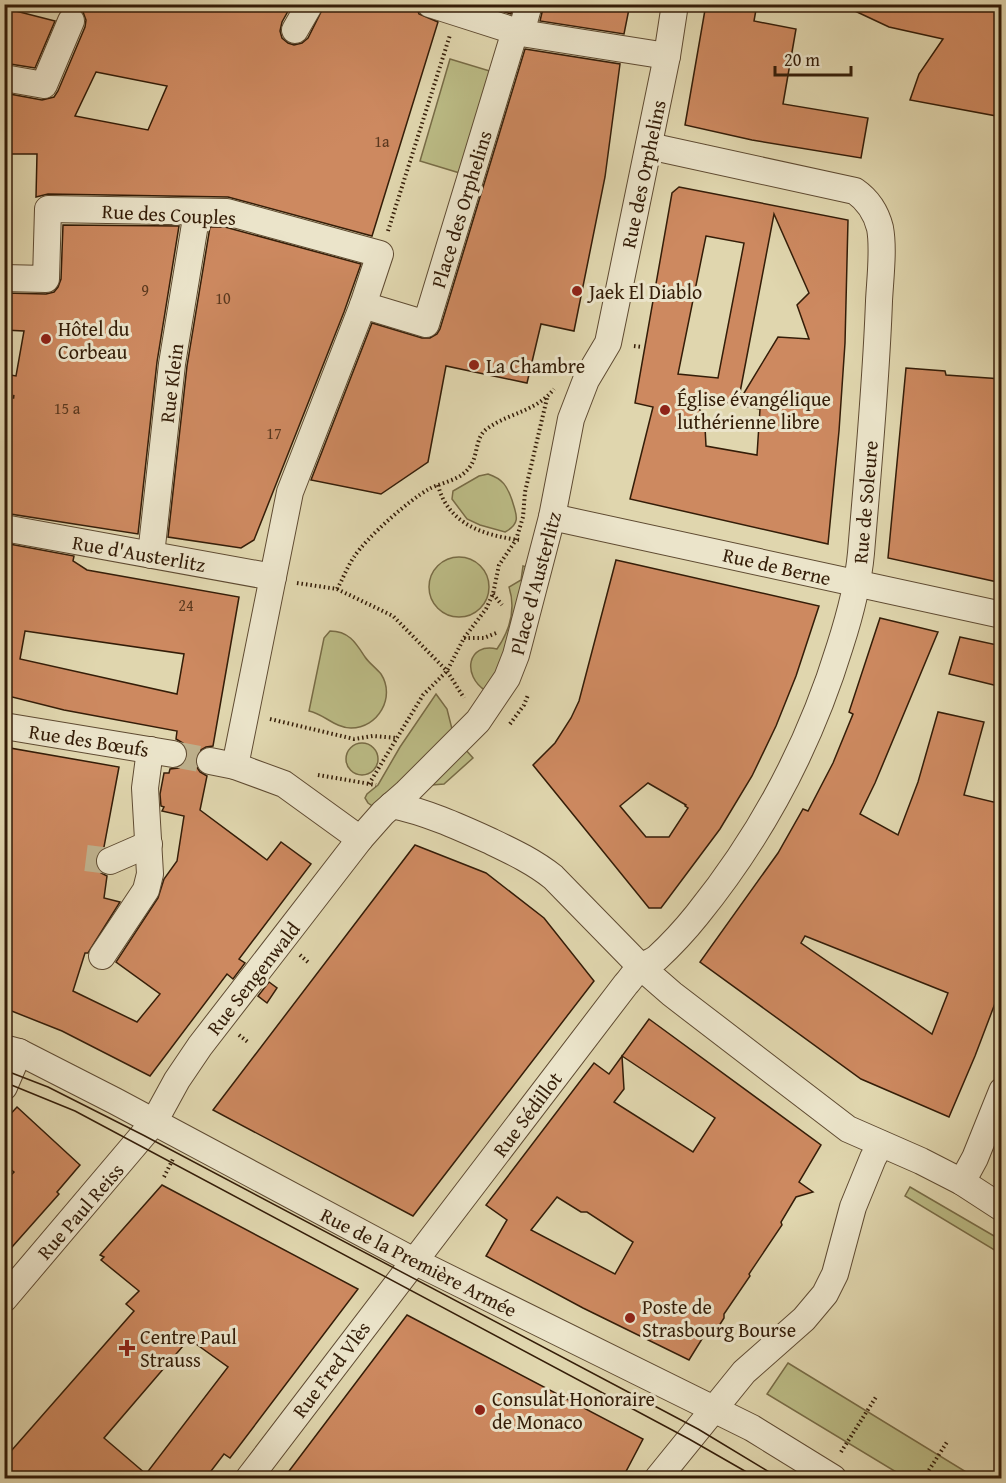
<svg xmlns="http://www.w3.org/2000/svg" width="1006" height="1483" font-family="'Gentium Book Plus',serif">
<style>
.green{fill:#bbbb85;stroke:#786c46;stroke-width:1.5}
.building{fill:#cd8960;stroke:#341d08;stroke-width:1.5;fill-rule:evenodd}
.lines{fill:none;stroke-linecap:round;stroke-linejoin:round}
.minor-tunnel{stroke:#beb18d;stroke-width:26;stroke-dasharray:26 13;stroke-linecap:butt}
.minor-casing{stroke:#5f4b32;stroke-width:28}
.path{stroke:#341d08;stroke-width:4;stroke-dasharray:1.5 3;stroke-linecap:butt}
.minor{stroke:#ebe4ca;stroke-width:26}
.tram{stroke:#341d08;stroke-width:1.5}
.poi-dot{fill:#8f2418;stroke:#ebe4ca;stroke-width:2}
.labels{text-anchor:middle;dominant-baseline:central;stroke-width:6;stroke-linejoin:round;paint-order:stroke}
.number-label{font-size:16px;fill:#5a381e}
.street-label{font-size:20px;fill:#341d08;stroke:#ebe4ca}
.poi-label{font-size:20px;fill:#341d08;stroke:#ebe4ca;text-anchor:start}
</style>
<rect width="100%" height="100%" fill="#e0d6ae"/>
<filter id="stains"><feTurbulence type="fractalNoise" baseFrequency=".00333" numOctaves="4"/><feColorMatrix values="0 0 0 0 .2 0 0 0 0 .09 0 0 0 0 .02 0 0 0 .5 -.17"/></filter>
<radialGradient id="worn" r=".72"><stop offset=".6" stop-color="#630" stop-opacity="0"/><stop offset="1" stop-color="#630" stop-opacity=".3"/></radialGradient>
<g class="green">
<path d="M450,59L493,72L463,174L420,161Z"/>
<path d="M488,474C503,479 507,486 512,500C516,514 522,523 505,532L480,525L467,519L452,499L453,491L479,476Z"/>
<circle cx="459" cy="587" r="30"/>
<path d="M523,566L527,567L516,655L486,691C461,675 468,642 497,649C510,630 516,609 509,587L521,580Z"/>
<path d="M330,631C349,631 356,643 365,657C369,663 376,668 381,674C396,697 378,728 351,728C335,728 324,714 309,711L324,638Z"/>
<path d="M436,694L447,709L453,733L383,813L368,803L365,798L367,794L378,785L400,747Z"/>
<circle cx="362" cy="759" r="16"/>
<path d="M465,749L473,758L444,784L432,785L429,782Z"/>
<path d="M910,1187L1001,1240V1254L905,1196Z"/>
<path d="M788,1363L976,1478H906L767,1394Z"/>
</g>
<g class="building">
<path d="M67,4H292L282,22L280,31L282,38L288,43L294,45L302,43L308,38L325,4H415L419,14L438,22L372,236L228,197L48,194L36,197L37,154H4V93L42,100L54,97L58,91L85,27L86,20L83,12L76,7L65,8ZM96,72L167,86L148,130L75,116Z"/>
<path d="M491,4H513L511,14L490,7Z"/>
<path d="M544,4H630L624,34L540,21Z"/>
<path d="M706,4H757L754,21L796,29L783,104L868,118L861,158L752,140L685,125Z"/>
<path d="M840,4H1002V117L910,100L919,74L943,39L889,27Z"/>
<path d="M4,8L55,21L35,68L4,63Z"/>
<path d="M525,49L620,64L605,177L574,331L541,324L527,383L446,366L428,462L381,494L311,480L372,323L422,338H430L437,334L440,329Z"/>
<path d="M679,187L848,220L845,343L839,431L828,544L630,499L653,407L635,403L672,193ZM774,214L809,293L797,305L809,339L778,337L738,403ZM706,236L744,243L718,378L678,374ZM696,397L760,409L757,455L706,446L705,427Z"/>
<path d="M63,225L179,226L157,362L138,534L4,513V374L16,376L24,331L4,330V293L46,294L54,292L58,287L61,279Z"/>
<path d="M210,227H225L361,264L344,312L254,540L241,548L168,537L187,366Z"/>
<path d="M906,368L945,371L946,375L1002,379V583L888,558Z"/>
<path d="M4,543L74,556L73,561L87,570L239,597L213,746L206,747L199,751L195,759L196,766L200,772L207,776L200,810L267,860L281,842L311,864L239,959L245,963L233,979L227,974L150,1076L62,1031L4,1008V747L119,767L104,847L98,853L95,860L97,867L101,873L107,876L104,898L120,902L88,953H85L73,991L137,1022L160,994L116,962L158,898L164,879L177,861L184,816L162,811L164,807L161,806L160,794L164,773H169L170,769L179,768L185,763L188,756L187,748L183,743L176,739L177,731L64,710L4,695ZM25,631L184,654L177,694L20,659Z"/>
<path d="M616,560L819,606L796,676L776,726L752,776L720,829L661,908H649L533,765L555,743L571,718L579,701ZM648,783L686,805L685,806L688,808L669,837H646L620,806Z"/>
<path d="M880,618L938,632L875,783L860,814L898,835L918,782L938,712L984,722L964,795L1002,804V985L975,1056L949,1117L861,1079L700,962L778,853L803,809L808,811L833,763L853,714L849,712ZM805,936L948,993L932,1034L801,943Z"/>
<path d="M960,637L1002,646V687L949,674Z"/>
<path d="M415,845L486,873L544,918L594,981L413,1216L213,1110Z"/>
<path d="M269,982L277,988L267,1003L258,996Z"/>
<path d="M649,1019L821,1145L799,1182L813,1192L796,1197L781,1222L782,1225L749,1274L750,1276L724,1314V1318L717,1329L710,1326L689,1360L583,1308L486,1256L507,1220L486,1205L594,1063L609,1074ZM622,1056L715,1118L693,1152L614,1102L624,1089ZM557,1197L581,1212H587L633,1242L615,1274L531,1230Z"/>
<path d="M17,1107L80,1165L57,1192L59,1194L4,1256V1182L14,1172L4,1164V1121Z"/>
<path d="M162,1185L358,1289L230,1458L224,1454L205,1479H4V1459L134,1311L126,1304L139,1291L101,1260L104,1257L100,1255ZM189,1339L228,1367L146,1474L104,1438Z"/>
<path d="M407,1315L643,1439L622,1479H283Z"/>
</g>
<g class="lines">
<g class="minor-tunnel">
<path d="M173,754L210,761"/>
<path d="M86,858L110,861"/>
</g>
<g class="minor-casing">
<g id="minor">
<path d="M430,4L521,33L667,56"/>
<path d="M295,30L310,4"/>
<path d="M521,33L529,4"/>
<path d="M4,78L44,85L71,21"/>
<path d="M4,278L46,279L48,209L227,212L380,254L363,305L290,492L235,766"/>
<path d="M363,305L426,324L515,31"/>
<path d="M552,517L1002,615"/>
<path d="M4,528L273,577"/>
<path d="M151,555L172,364L197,212"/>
<path d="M4,726L173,754"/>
<path d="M210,761L235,766L284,784L360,839"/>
<path d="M392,805C426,812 457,826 488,840C511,851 533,861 553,877L641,967L672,994L848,1129L921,1161L962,1182L1002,1208"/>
<path d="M110,861L149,844"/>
<path d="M102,956L146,890L150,874L145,788L150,750"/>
<path d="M4,1048L19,1052L115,1101L414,1261L752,1428L833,1478"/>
<path d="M4,1087L19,1052"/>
<path d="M962,1182L975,1158L1002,1091"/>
<path d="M4,1299L154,1122L177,1080L200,1046L360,839L383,813L407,792L478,721L507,678L516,655L552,517L571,419L586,380L608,343L667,56L675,4"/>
<path d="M249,1478C373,1313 500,1149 626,984C631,979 635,971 641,967C646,963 652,962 657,958C671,945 685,930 697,915C761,836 810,744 840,646C850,615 858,586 861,553C868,469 876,385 879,301C880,280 884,249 880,228C876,212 868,200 855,191L649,146"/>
<path d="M658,1478L744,1372L804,1319L825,1294L835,1274L853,1207L873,1158L881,1144"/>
</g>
</g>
<g class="path">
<path d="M388,231L450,35"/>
<path d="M634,346L642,347"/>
<path d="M4,396L16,397"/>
<path d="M438,485C448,524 483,535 519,540"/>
<path d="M297,583L337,589L393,616L447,671L464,698"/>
<path d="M337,589C343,579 347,567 354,557C366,538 409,500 429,489C442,482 459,481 469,468C479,456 474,437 488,428C511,412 535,412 554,389"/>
<path d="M493,594L502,605"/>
<path d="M464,638H484L496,633"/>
<path d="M270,719L354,739L373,736L397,738"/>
<path d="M510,724L524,705L528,695"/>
<path d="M318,775L376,785"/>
<path d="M369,784L423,695L447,671L464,638L486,609L493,594L499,565L516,540L523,517L525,492L547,398"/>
<path d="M300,955L309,963"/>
<path d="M239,1035L249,1043"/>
<path d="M164,1177L173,1159"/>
<path d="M841,1452L876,1397"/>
<path d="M924,1478L947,1442"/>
</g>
<use href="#minor" class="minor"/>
<g class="tram">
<path d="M4,1070L48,1087L143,1135L698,1429L779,1478"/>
<path d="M4,1082L75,1111L689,1439L757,1478"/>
</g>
</g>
<g class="poi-dot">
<circle cx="577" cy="291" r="6"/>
<circle cx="46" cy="339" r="6"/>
<circle cx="474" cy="365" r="6"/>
<circle cx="665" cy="410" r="6"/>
<circle cx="630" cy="1318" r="6"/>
<path d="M124 1339h6v6h6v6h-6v6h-6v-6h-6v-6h6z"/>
<circle cx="480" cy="1410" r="6"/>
</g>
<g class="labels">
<g class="number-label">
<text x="382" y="141">1a</text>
<text x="145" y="290">9</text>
<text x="223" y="298">10</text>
<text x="67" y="408">15 a</text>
<text x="274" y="433">17</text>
<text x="186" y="605">24</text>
</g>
<g class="street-label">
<text transform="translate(643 174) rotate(-78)">Rue des Orphelins</text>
<text transform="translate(461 209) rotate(-73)">Place des Orphelins</text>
<text transform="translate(169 214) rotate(3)">Rue des Couples</text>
<text transform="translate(171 383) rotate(-83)">Rue Klein</text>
<text transform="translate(865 502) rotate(-85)">Rue de Soleure</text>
<text transform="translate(139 553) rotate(10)">Rue d'Austerlitz</text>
<text transform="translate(777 566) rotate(13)">Rue de Berne</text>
<text transform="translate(535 583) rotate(-75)">Place d'Austerlitz</text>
<text transform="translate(89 740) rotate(9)">Rue des Bœufs</text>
<text transform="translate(253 978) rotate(-52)">Rue Sengenwald</text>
<text transform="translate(527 1114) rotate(-53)">Rue Sédillot</text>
<text transform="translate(80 1211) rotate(-49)">Rue Paul Reiss</text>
<text transform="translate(419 1262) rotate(27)">Rue de la Première Armée</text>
<text transform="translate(331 1369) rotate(-53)">Rue Fred Vlès</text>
</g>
<g class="poi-label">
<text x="589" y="291">Jaek El Diablo</text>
<text x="58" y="328">Hôtel du<tspan x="58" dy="23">Corbeau</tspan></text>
<text x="486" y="365">La Chambre</text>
<text x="677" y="398">Église évangélique<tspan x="677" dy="23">luthérienne libre</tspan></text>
<text x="642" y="1306">Poste de<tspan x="642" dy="23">Strasbourg Bourse</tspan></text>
<text x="140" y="1336">Centre Paul<tspan x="140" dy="23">Strauss</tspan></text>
<text x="492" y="1398">Consulat Honoraire<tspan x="492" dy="23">de Monaco</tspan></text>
</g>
</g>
<rect width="1006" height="1483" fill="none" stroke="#e0d6ae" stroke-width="24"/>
<rect x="6" y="6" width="994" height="1471" fill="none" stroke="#341d08" stroke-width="3"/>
<rect x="12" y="12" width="982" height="1459" fill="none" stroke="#341d08" stroke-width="1.5"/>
<path d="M775 66v9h76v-9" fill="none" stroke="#341d08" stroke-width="3"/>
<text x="784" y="66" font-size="18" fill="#341d08" stroke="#ebe4ca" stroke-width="4.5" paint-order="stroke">20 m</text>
<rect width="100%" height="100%" filter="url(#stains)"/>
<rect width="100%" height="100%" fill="url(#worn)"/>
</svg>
